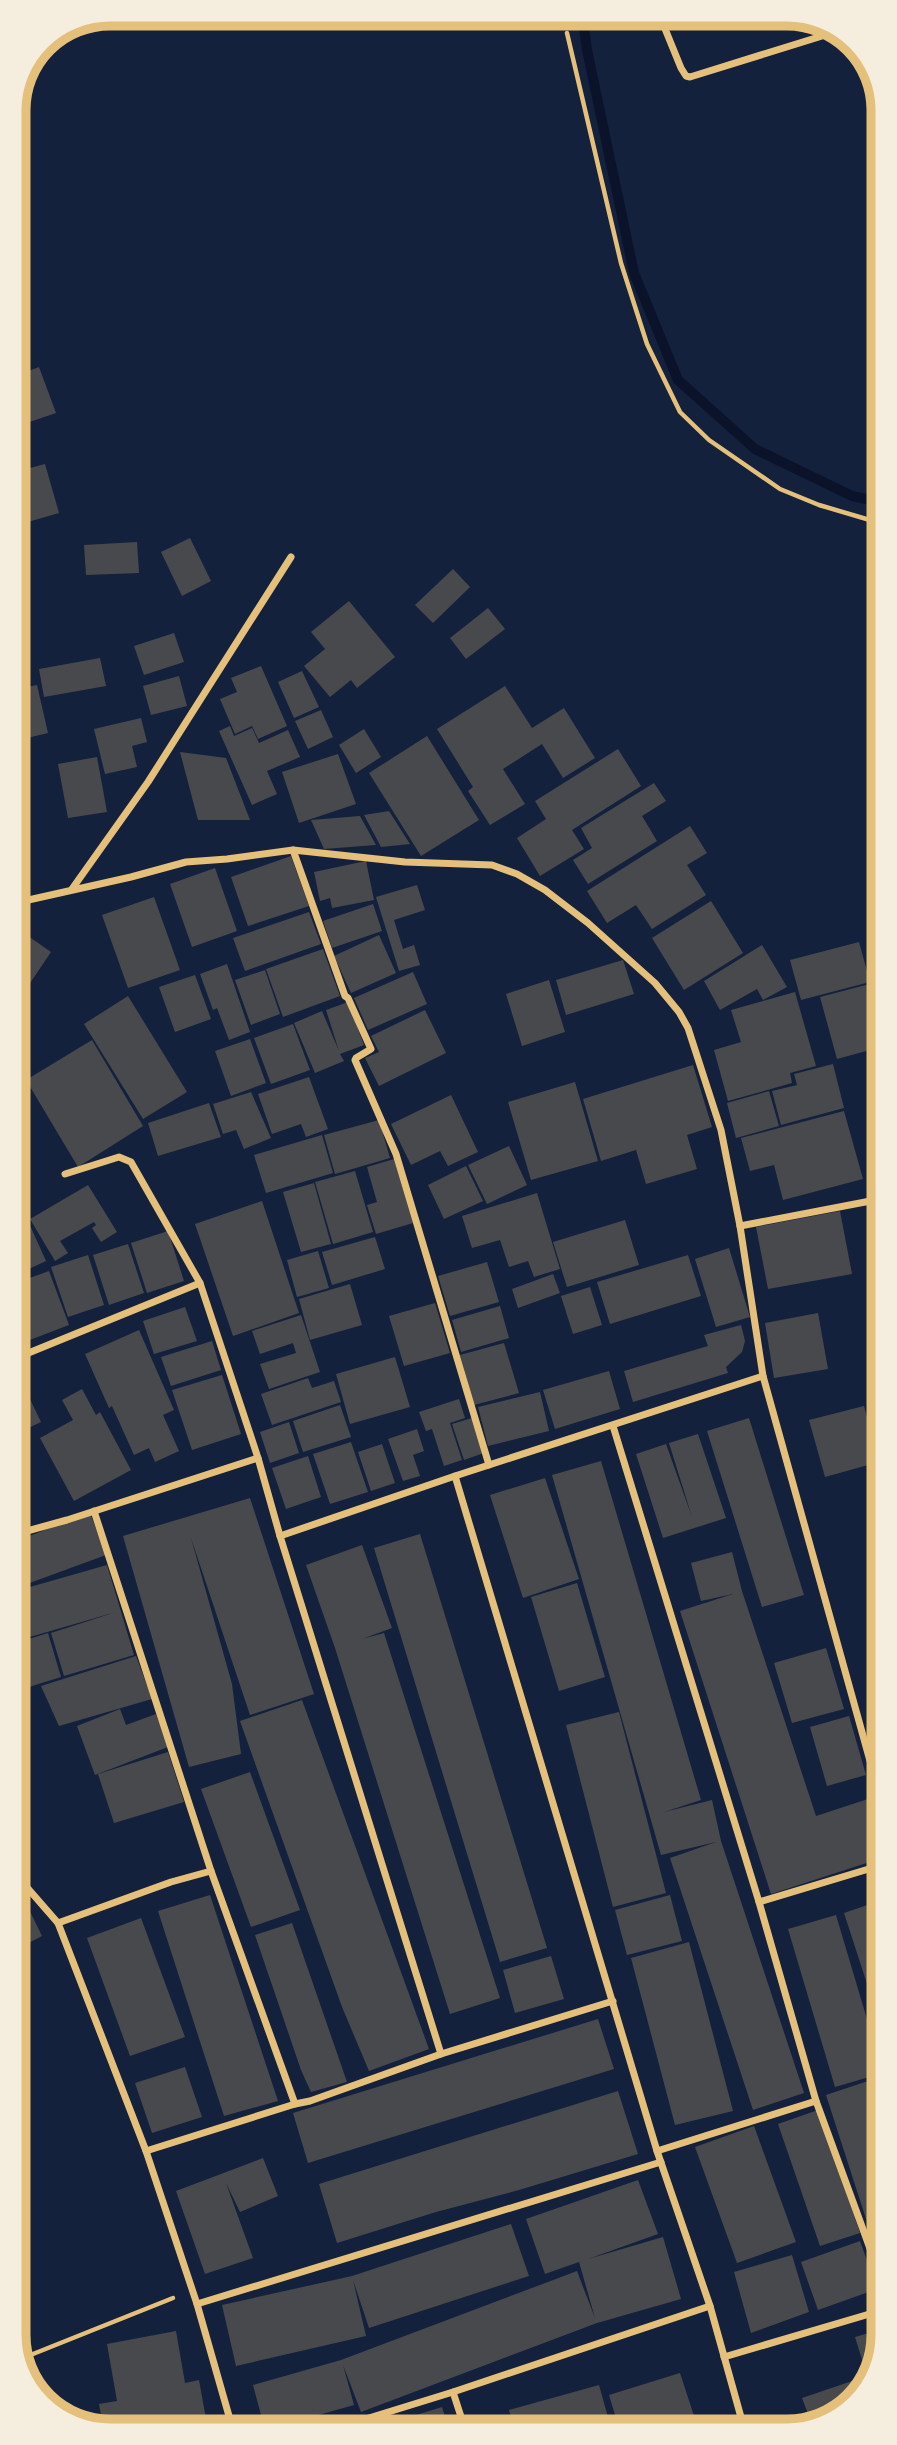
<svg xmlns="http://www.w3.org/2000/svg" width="897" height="2445" font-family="Karla,sans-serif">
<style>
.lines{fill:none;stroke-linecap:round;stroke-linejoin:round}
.stream{stroke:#0b132b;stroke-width:10}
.building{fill:#48494c}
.path{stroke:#e5c07b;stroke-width:4.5}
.minor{stroke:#e5c07b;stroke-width:7}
.rim{fill:none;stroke:#e5c07b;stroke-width:9}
</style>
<rect width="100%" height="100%" fill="#14213d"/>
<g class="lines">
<path class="stream" d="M582,14L587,50L634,273L678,380L755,449L852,496L880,502"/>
</g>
<g class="building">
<path d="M39,367L56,413L15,427V390L19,388L15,376Z"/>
<path d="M45,464L59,513L28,522L15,472Z"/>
<path d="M190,538L211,581L182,596L161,552Z"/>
<path d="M137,542L139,573L86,575L84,545Z"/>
<path d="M453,569L470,587L433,623L415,605Z"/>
<path d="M349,601L395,657L357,688L351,680L330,697L304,666L325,649L311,632Z"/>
<path d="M488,608L505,629L466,659L450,638Z"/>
<path d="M174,633L184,662L144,675L134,646Z"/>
<path d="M100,658L106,686L44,697L39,669Z"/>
<path d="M261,666L287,726L258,739L252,726L235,734L220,699L237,692L231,678Z"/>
<path d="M302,671L319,707L294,718L278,682Z"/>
<path d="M179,676L187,706L151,715L143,686Z"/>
<path d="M37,685L48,733L15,741V689Z"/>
<path d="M505,686L532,728L564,708L595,758L563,778L542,744L503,769L525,804L490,825L468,791L473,787L437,729Z"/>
<path d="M321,710L333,737L308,749L295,721Z"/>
<path d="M141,718L147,742L132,746L137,767L105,774L94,729Z"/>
<path d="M230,726L234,736L252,728L259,743L288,730L300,757L267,771L277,794L252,805L219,731Z"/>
<path d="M364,729L381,757L356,773L339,745Z"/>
<path d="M427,736L479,820L421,856L369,773Z"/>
<path d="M618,749L641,786L572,830L584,849L540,876L517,838L546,819L535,801Z"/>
<path d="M180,752L226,758L250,820H198Z"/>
<path d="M338,754L356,804L299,823L282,772Z"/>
<path d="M97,757L107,812L68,818L58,764Z"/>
<path d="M654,783L666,801L642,816L657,841L588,884L573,860L592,848L581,828Z"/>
<path d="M389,811L410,844L381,847L364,815Z"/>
<path d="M360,816L376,845L324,849L311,820Z"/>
<path d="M690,826L707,853L687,865L706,895L652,929L636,905L607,923L587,891Z"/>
<path d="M291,856L309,906L248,926L231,877Z"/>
<path d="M366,861L374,900L332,908L330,898L320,901L314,872Z"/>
<path d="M215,868L237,931L192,947L170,884Z"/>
<path d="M417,885L425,910L394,920L403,949L414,945L420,965L399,971L376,897Z"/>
<path d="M154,897L180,970L128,988L102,915Z"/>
<path d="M711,901L743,953L684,990L652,938Z"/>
<path d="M373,904L382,931L332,948L323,921Z"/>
<path d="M309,912L321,944L245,971L233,938Z"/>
<path d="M379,935L396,973L351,993L334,956Z"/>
<path d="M28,936L51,952L20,998L15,995V954Z"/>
<path d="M859,942L870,982L801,1000L790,960Z"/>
<path d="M762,945L787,987L763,1000L757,989L720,1010L704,981Z"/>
<path d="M323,949L340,996L283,1017L266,969Z"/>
<path d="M623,960L634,994L566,1015L556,980Z"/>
<path d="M227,964L250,1032L229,1040L217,1008L213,1010L200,974Z"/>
<path d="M265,970L280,1014L251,1025L235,980Z"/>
<path d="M413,972L427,1004L368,1030L354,998Z"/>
<path d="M195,975L211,1019L175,1032L159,987Z"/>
<path d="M549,980L565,1032L522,1046L506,994Z"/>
<path d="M881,981V1021L875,1023L881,1047L837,1059L820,997Z"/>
<path d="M795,992L816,1066L790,1073L792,1083L728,1101L714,1050L741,1042L731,1010Z"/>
<path d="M128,996L187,1092L143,1119L84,1024Z"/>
<path d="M348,1002L364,1045L340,1054L344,1061L315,1073L294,1023L322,1011L339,1051L326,1010Z"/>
<path d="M425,1010L446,1053L379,1086L365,1058L379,1052L371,1036Z"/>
<path d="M293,1024L310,1070L271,1084L254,1038Z"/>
<path d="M250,1039L266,1083L231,1096L215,1051Z"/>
<path d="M92,1040L143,1126L78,1167L26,1080Z"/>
<path d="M833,1064L844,1108L781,1125L772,1091L797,1085L794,1074Z"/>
<path d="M693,1065L712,1127L687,1135L697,1169L646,1184L636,1150L601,1161L583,1099Z"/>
<path d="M309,1077L328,1129L306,1137L301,1124L272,1134L258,1094Z"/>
<path d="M575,1082L598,1161L531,1180L508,1102Z"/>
<path d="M769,1091L779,1126L736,1138L727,1103Z"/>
<path d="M251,1092L271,1138L244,1149L236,1130L223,1134L213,1104Z"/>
<path d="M451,1095L478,1152L448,1166L440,1151L411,1165L391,1124Z"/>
<path d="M209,1103L221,1137L158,1156L148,1123Z"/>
<path d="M844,1111L863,1179L783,1200L774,1165L750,1171L741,1138Z"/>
<path d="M379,1120L390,1158L335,1174L324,1135Z"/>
<path d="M322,1135L333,1173L266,1193L254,1155Z"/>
<path d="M509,1146L527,1185L487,1204L468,1165Z"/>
<path d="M394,1159L413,1223L376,1234L367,1205L377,1202L367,1167Z"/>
<path d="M466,1166L483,1201L444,1219L428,1185Z"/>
<path d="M355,1171L373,1232L333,1244L315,1182Z"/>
<path d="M314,1183L331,1244L301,1252L283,1192Z"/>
<path d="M88,1185L117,1232L101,1242L92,1228L96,1225L94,1222L60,1241L68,1253L55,1261L30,1219Z"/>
<path d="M537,1193L560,1269L534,1277L528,1261L509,1267L500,1240L472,1248L462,1216Z"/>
<path d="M262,1201L299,1313L233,1336L195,1224Z"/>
<path d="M840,1211L852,1274L768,1289L756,1227Z"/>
<path d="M625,1220L639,1265L567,1287L553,1242Z"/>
<path d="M28,1221L46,1261L16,1275V1227Z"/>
<path d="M168,1231L184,1281L147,1293L131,1243Z"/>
<path d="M375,1237L385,1269L332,1285L322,1252Z"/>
<path d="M128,1244L144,1293L109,1305L93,1255Z"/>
<path d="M729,1248L750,1317L716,1327L695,1259Z"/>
<path d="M318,1251L329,1288L297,1297L287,1260Z"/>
<path d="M88,1255L104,1305L68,1317L51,1267Z"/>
<path d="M688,1255L701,1296L610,1324L597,1282Z"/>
<path d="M487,1262L499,1302L450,1316L438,1276Z"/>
<path d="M49,1271L69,1325L22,1343L16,1325V1283Z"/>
<path d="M553,1274L560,1293L518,1308L512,1289Z"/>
<path d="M350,1284L362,1325L310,1340L299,1299Z"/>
<path d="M590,1287L602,1325L573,1334L561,1296Z"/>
<path d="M435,1303L450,1353L404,1366L389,1316Z"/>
<path d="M500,1306L509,1338L461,1352L452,1320Z"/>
<path d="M185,1307L197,1341L154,1354L143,1321Z"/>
<path d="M818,1313L828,1369L774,1378L765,1323Z"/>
<path d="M301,1315L320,1372L269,1389L260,1364L296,1353L293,1343L260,1354L252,1331Z"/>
<path d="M741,1325L745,1341L742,1352L726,1367L728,1373L633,1402L624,1371L708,1346L704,1335Z"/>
<path d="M139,1330L174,1410L163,1415L179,1451L155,1462L149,1448L134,1455L112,1406L109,1408L85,1354Z"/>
<path d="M212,1341L221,1370L171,1386L161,1357Z"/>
<path d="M504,1343L519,1393L474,1405L460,1355Z"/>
<path d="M16,1345L24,1360L16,1364Z"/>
<path d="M395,1357L410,1407L350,1424L336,1374Z"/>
<path d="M609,1371L620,1409L555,1429L543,1390Z"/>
<path d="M222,1375L241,1434L192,1450L172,1390Z"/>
<path d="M308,1378L312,1388L334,1381L341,1402L272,1425L261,1394Z"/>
<path d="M82,1389L96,1415L100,1412L131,1470L74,1501L40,1438L73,1420L62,1400Z"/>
<path d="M540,1392L549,1431L488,1446L478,1407Z"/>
<path d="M27,1393L41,1422L22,1431L30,1443L16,1451V1399Z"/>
<path d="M459,1399L465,1418L450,1423L462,1460L444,1466L432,1429L426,1431L419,1412Z"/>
<path d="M340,1405L351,1437L303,1452L293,1421Z"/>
<path d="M864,1406L879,1462L825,1477L809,1420Z"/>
<path d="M472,1418L484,1453L464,1460L452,1424Z"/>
<path d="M749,1418L804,1595L762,1607L707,1431Z"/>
<path d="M289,1422L299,1453L270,1463L260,1432Z"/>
<path d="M417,1429L424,1451L413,1455L420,1476L403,1481L388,1439Z"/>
<path d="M698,1434L726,1518L663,1538L636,1454L666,1444L692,1517L669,1443Z"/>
<path d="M351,1442L368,1492L330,1504L313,1454Z"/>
<path d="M382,1444L395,1483L371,1491L358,1452Z"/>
<path d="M308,1456L321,1497L286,1509L272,1468Z"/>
<path d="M601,1461L701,1800L664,1812L712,1800L721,1841L804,2093L753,2110L670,1858L716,1842L661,1855L552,1475Z"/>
<path d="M545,1478L579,1579L523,1598L490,1495Z"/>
<path d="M250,1498L314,1694L250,1715L191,1538L232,1684L241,1754L189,1767L123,1536Z"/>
<path d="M90,1513L106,1555L16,1588V1541Z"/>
<path d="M420,1534L547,1948L500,1962L374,1548Z"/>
<path d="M362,1545L392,1628L362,1639L384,1633L500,1998L450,2014L335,1648L306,1565Z"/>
<path d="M732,1552L742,1591L816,1816L868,1799L882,1845V1858L771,1894L680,1611L733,1594L701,1601L691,1563Z"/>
<path d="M107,1565L134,1655L64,1676L51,1633L116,1612L16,1641V1591Z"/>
<path d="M577,1583L605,1677L559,1691L531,1597Z"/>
<path d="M48,1633L61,1677L16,1691V1643Z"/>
<path d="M826,1648L844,1709L792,1723L774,1663Z"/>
<path d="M136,1656L152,1699L59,1726L41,1686Z"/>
<path d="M302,1700L429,2049L369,2071L342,2007L240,1721Z"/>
<path d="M120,1709L126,1725L156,1714L168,1747L95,1775L77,1726Z"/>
<path d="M619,1712L666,1893L613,1907L566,1725Z"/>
<path d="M849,1716L866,1775L827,1786L810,1727Z"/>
<path d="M168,1752L184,1802L114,1823L98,1774Z"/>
<path d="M250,1772L300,1910L251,1927L201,1789Z"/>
<path d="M17,1885L42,1936L17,1949Z"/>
<path d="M210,1895L278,2101L224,2116L158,1911Z"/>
<path d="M670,1895L682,1941L627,1955L615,1910Z"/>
<path d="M882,1900L883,2030H882L844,1913Z"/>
<path d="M836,1915L883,2073L835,2087L788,1929Z"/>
<path d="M141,1918L185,2037L130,2056L87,1938Z"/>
<path d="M292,1923L347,2082L311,2092L301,2070L255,1935Z"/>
<path d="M689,1942L733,2111L675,2125L631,1958Z"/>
<path d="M551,1956L564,1999L515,2013L503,1970Z"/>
<path d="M598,2019L614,2069L308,2163L293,2113Z"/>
<path d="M185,2067L202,2117L152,2133L135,2083Z"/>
<path d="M883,2076V2241L882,2242L875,2219L867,2222L826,2095Z"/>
<path d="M618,2091L638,2154L519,2190L436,2212L337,2243L319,2184Z"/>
<path d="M818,2110L860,2233L820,2246L778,2124Z"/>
<path d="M754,2126L796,2242L737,2263L695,2147Z"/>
<path d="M263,2158L278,2196L240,2212L226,2183L253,2258L205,2274L176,2191Z"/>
<path d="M638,2180L658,2234L588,2259L663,2237L681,2299L597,2323L361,2412L343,2365L354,2405L265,2430L253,2385L341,2360L577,2271L595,2318L579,2262L545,2274L526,2219Z"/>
<path d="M511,2224L529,2276L369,2328L353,2280L366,2336L236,2366L222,2305L352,2276Z"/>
<path d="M860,2241L877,2289L818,2310L801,2262Z"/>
<path d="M792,2255L809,2312L751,2333L734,2272Z"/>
<path d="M883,2329V2335L868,2379L855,2337Z"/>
<path d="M176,2331L185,2383L199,2380L208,2430L104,2431L99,2404L117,2401L107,2344Z"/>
<path d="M680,2373L698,2428H619L609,2395Z"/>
<path d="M858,2379L863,2393L813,2427L802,2398Z"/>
<path d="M599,2385L611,2428L514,2429L509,2410Z"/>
<path d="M442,2407L449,2429L371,2430V2429Z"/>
</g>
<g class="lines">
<g class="path">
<path d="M567,33L621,263L647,344L680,412L709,440L780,489L819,505L880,523"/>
<path d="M18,2360L173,2298"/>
</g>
<g class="minor">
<path d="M562,14H570"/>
<path d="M659,14L681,68L686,76L690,77L835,32"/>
<path d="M293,850L345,996L348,998L371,1049L356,1058L355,1060L396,1154L489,1465"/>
<path d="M72,889L148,782L291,557"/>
<path d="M15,903L131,877L186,862L227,859L293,850L405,862L492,865L517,874L545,890L588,923L655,983L679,1012L688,1028L721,1130L740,1226L763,1376L882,1804"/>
<path d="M65,1174L119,1157L131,1162L200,1283L258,1458L280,1536L441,2054"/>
<path d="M740,1226L881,1199"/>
<path d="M26,1354L200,1283"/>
<path d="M613,1426L759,1902L816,2101L883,2284"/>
<path d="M455,1476L657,2151L710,2306L744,2428"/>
<path d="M94,1511L211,1871L295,2104"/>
<path d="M16,1534L67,1520L258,1458"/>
<path d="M280,1536L455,1476L763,1376"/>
<path d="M17,1876L58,1923L146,2151L197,2304L233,2430"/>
<path d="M759,1902L882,1865"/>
<path d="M58,1923L171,1882L211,1871"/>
<path d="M146,2151L295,2104L310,2101L441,2054L613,2001"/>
<path d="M657,2151L816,2101"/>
<path d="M197,2304L661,2162"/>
<path d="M724,2357L883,2310"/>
<path d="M453,2392L465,2429"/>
<path d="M330,2430L453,2392L710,2306"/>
</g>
</g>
<path d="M0 0H897V2445H0ZM110 26H787A84 84 0 0 1 871 110V2335A84 84 0 0 1 787 2419H110A84 84 0 0 1 26 2335V110A84 84 0 0 1 110 26Z" fill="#f5edde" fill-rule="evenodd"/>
<path class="rim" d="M110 26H787A84 84 0 0 1 871 110V2335A84 84 0 0 1 787 2419H110A84 84 0 0 1 26 2335V110A84 84 0 0 1 110 26Z"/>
</svg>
